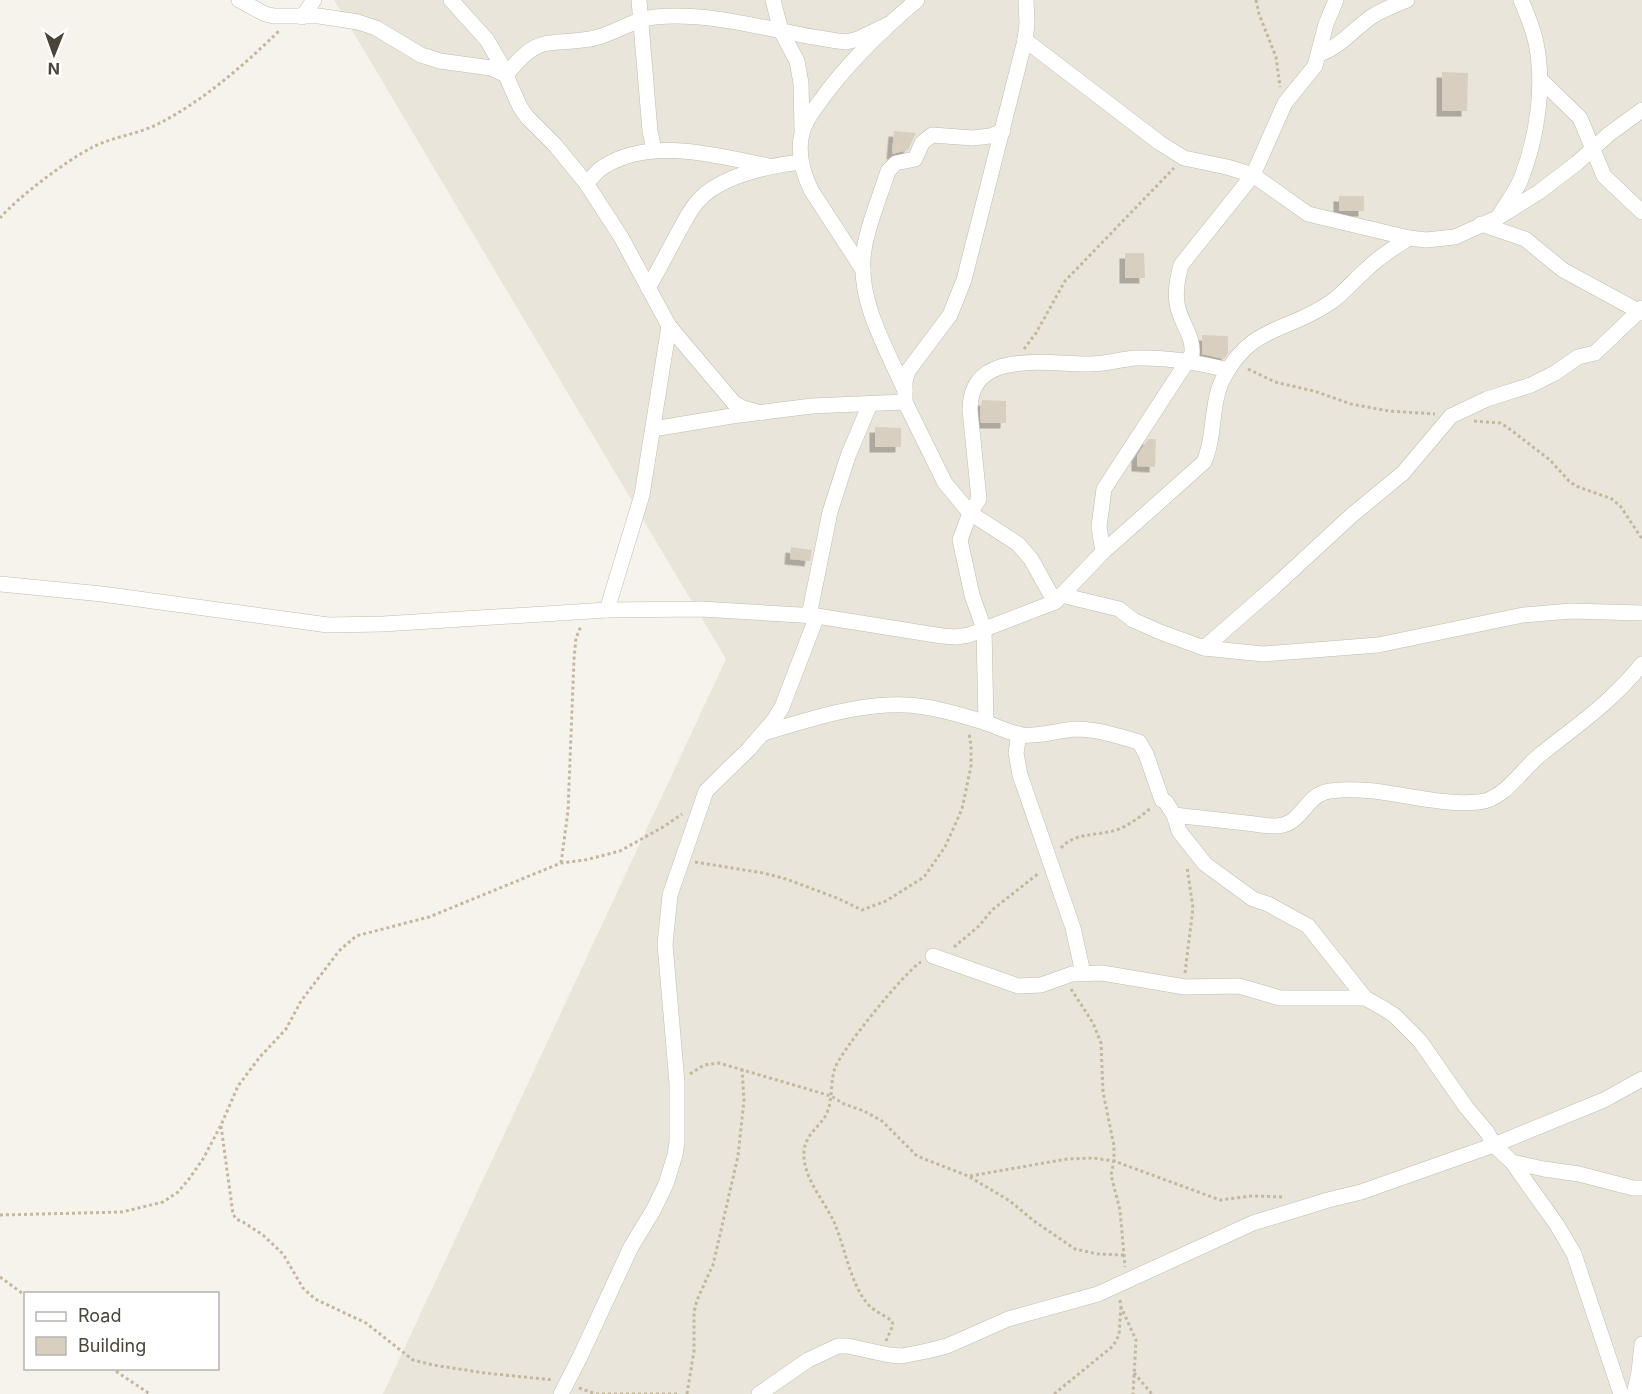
<svg xmlns="http://www.w3.org/2000/svg" width="1642" height="1394" font-family="Inter,sans-serif">
<style>
.residential{fill:#eae5da}
.building{fill:#d8cfc1;filter:url(#shadow)}
.lines{fill:none;stroke-linecap:round;stroke-linejoin:round}
.street-casing{stroke:#c2bbae;stroke-width:16}
.path{stroke:#c4b79f;stroke-width:3;stroke-dasharray:3 3;stroke-linecap:butt}
.street{stroke:#fff;stroke-width:15}
</style>
<defs>
<filter id="shadow"><feDropShadow dx="-5.5" dy="5.5" stdDeviation="0" flood-color="#0004"/></filter>
</defs>
<rect width="100%" height="100%" fill="#f6f3ec"/>
<path class="residential" d="M334,0H1642V1394H383L726,659Z"/>
<g class="building">
<path d="M1442,72L1468,73L1467,111H1442Z"/>
<path d="M894,131L916,133L908,150L892,154Z"/>
<rect x="1339" y="196" width="25" height="15"/>
<path d="M1125,253H1144L1145,278H1125Z"/>
<path d="M1202,335L1228,336V353L1224,359L1202,354Z"/>
<path d="M982,400L1006,401V423H981L980,410Z"/>
<path d="M875,427L901,428V447H875Z"/>
<path d="M1148,439H1156L1155,467L1137,466V456Z"/>
<path d="M791,547L812,550L810,561L790,559Z"/>
</g>
<g class="lines">
<g class="street-casing">
<g id="street">
<path d="M239,0L265,14L274,16H319L358,22L376,28L421,55L440,61L491,68L506,75C539,34 544,46 590,39C612,36 632,19 655,17C719,11 782,35 846,42L858,39L889,24"/>
<path d="M451,0L487,40L501,64L520,107L527,117L555,145L586,183L621,237L669,326L734,403L743,408L761,413"/>
<path d="M639,0L650,131L654,150"/>
<path d="M773,0L781,31L797,61L801,83L802,130"/>
<path d="M1026,0L1027,24L1025,40L964,280L950,315L908,371L905,382V402L945,483L970,513L1018,544L1031,559L1055,602"/>
<path d="M302,17L314,0"/>
<path d="M1025,40L1160,143L1184,158L1227,167L1253,175L1308,214L1409,238L1426,240L1455,237L1499,217L1539,192L1577,163L1609,134L1642,110"/>
<path d="M1320,54C1341,46 1353,30 1371,17C1382,10 1395,5 1407,0"/>
<path d="M1540,79L1580,118L1604,176L1642,212"/>
<path d="M586,183C592,178 597,171 603,167C650,136 718,156 768,166"/>
<path d="M1500,214C1507,203 1516,191 1521,179C1537,138 1545,86 1536,43C1533,28 1527,14 1521,0"/>
<path d="M1481,224L1525,239L1563,270L1642,313"/>
<path d="M863,270L811,190C802,171 796,148 804,127C808,117 815,108 821,100C848,62 882,30 917,0"/>
<path d="M648,288C659,269 669,250 679,231C685,221 690,209 699,200C720,176 771,165 801,162"/>
<path d="M905,391C888,351 860,306 863,260C864,234 880,197 888,171L896,163L915,159L922,143L932,135L973,138L990,136L1003,131"/>
<path d="M653,429L732,416L812,406L905,402"/>
<path d="M1103,552L1099,527L1104,489L1192,354C1194,335 1179,321 1177,303C1175,291 1178,276 1181,265L1253,175L1285,103L1315,66L1326,24L1336,0"/>
<path d="M0,584L102,594L328,625L383,624L607,610L701,609L817,616L942,636L956,637L969,635L1055,602L1103,552L1204,462C1216,435 1210,402 1224,377C1252,324 1289,332 1331,302C1345,292 1355,279 1368,268C1380,256 1395,247 1409,238"/>
<path d="M1061,595L1119,609L1133,620L1160,632L1204,648L1263,654L1378,645L1523,615L1571,611L1642,613"/>
<path d="M607,610L642,495L669,326"/>
<path d="M809,616L830,512L848,456L870,404"/>
<path d="M1204,648L1274,587L1352,515L1403,473L1451,416L1487,399L1531,385L1555,373L1578,357L1595,353L1642,308"/>
<path d="M986,723L984,629L972,595L960,540L970,513L979,499L970,410C970,347 1049,365 1090,364C1106,364 1121,359 1136,358C1168,357 1197,362 1228,370"/>
<path d="M764,733C814,718 873,698 925,707C946,710 967,717 987,723C998,727 1010,733 1022,735C1040,737 1058,730 1076,729C1097,729 1118,736 1139,742L1146,754L1162,800L1166,802L1174,815L1179,831L1205,864L1253,899L1268,904L1308,926L1365,998"/>
<path d="M1019,734L1016,753L1020,775L1073,928L1083,973"/>
<path d="M1174,815C1198,818 1222,820 1246,823C1257,824 1272,828 1283,825C1303,820 1307,794 1330,791C1380,784 1429,807 1479,802C1504,800 1522,769 1540,755C1577,725 1612,702 1642,664"/>
<path d="M933,956L1018,986L1041,985L1072,974L1102,973L1185,987L1239,986L1280,998H1365L1383,1008L1394,1015L1420,1041L1466,1107L1487,1132L1494,1145L1512,1162L1557,1225L1574,1254L1621,1394"/>
<path d="M1512,1162L1544,1169L1579,1174L1633,1188H1642"/>
<path d="M561,1394L580,1357L631,1247L654,1209L666,1184L675,1155L677,1142V1083L665,944L670,895L706,791L749,749L774,720L782,707L817,616"/>
<path d="M759,1394L808,1360L838,1346H848L889,1355L902,1356L927,1351L947,1346L1008,1319L1098,1294L1253,1223L1328,1200L1361,1192L1494,1145L1604,1100L1642,1079"/>
<path d="M1634,1394L1639,1372L1642,1344"/>
</g>
</g>
<g class="path">
<path d="M1256,0L1259,14L1276,57L1280,87"/>
<path d="M0,218C18,197 66,161 91,148C111,137 135,135 156,125C202,102 243,66 280,30"/>
<path d="M1024,349L1036,333L1065,281L1174,168"/>
<path d="M1248,369L1275,382L1314,391L1351,404L1389,411L1435,414"/>
<path d="M1474,421L1500,423L1507,427L1550,460L1569,481L1576,486L1612,499L1621,507L1642,539"/>
<path d="M1061,848C1076,831 1097,837 1119,829C1131,824 1141,816 1151,808"/>
<path d="M695,862L763,873L786,879L837,898L862,910L886,901L924,877L945,847L962,809L971,766V746L969,733"/>
<path d="M561,863L568,811L574,659L576,638L581,626"/>
<path d="M954,947L979,926L992,910L1039,873"/>
<path d="M1185,973L1193,908L1187,867"/>
<path d="M1071,989L1093,1023L1101,1043L1103,1092L1114,1146V1161L1111,1175L1120,1210L1125,1267"/>
<path d="M690,1074L704,1065L719,1063L831,1096L844,1104L864,1111L882,1121L917,1156L968,1176L1010,1201L1034,1221L1075,1249L1098,1254L1124,1255"/>
<path d="M221,1126L233,1214L236,1219L243,1222L263,1235L283,1254L303,1288L315,1299L366,1323L413,1360L433,1365L485,1373L553,1380"/>
<path d="M970,1176L1067,1159L1093,1158L1114,1161L1220,1200L1252,1196L1285,1197"/>
<path d="M0,1215L122,1212L163,1202L178,1192L189,1179L203,1159L221,1125L238,1086L259,1058L286,1029L301,1001L339,951L356,936L429,917L561,863L585,860L620,851L663,827L682,814"/>
<path d="M0,1277L26,1296"/>
<path d="M1120,1300L1121,1307L1136,1340L1133,1394"/>
<path d="M886,1341L893,1325L892,1321C884,1315 872,1310 866,1302C849,1279 845,1247 834,1222C824,1200 802,1177 804,1151C806,1133 820,1127 827,1113C833,1098 830,1082 835,1068C840,1052 906,970 921,962"/>
<path d="M111,1368L150,1394"/>
<path d="M1134,1373L1152,1394"/>
<path d="M579,1388L596,1394H678"/>
<path d="M687,1394L694,1351V1312L697,1300L713,1265L738,1156L744,1100L742,1069"/>
<path d="M1054,1394L1113,1346L1119,1335L1121,1307"/>
</g>
<use href="#street" class="street"/>
</g>
<rect x="24" y="1292" width="195" height="78" fill="#ffffff" stroke="#b7b4b0" stroke-width="1.5"/>
<rect x="36" y="1312" width="30" height="9" fill="#ffffff" stroke="#b7b4b0" stroke-width="1.5"/>
<text x="78" y="1322" font-size="18" fill="#4b4439">Road</text>
<rect x="36" y="1337" width="30" height="18" fill="#d8cfc1" stroke="#b7b4b0" stroke-width="1.5"/>
<text x="78" y="1352" font-size="18" fill="#4b4439">Building</text>
<g transform="translate(54 54) rotate(181)" stroke="#ffffff" stroke-width="4.5" paint-order="stroke">
<path d="M0-4.5L10 22L0 15L-10 22Z" fill="#4b4439"/>
<text y="-9" font-size="16" font-weight="bold" text-anchor="middle" fill="#4b4439">N</text>
</g>
</svg>
